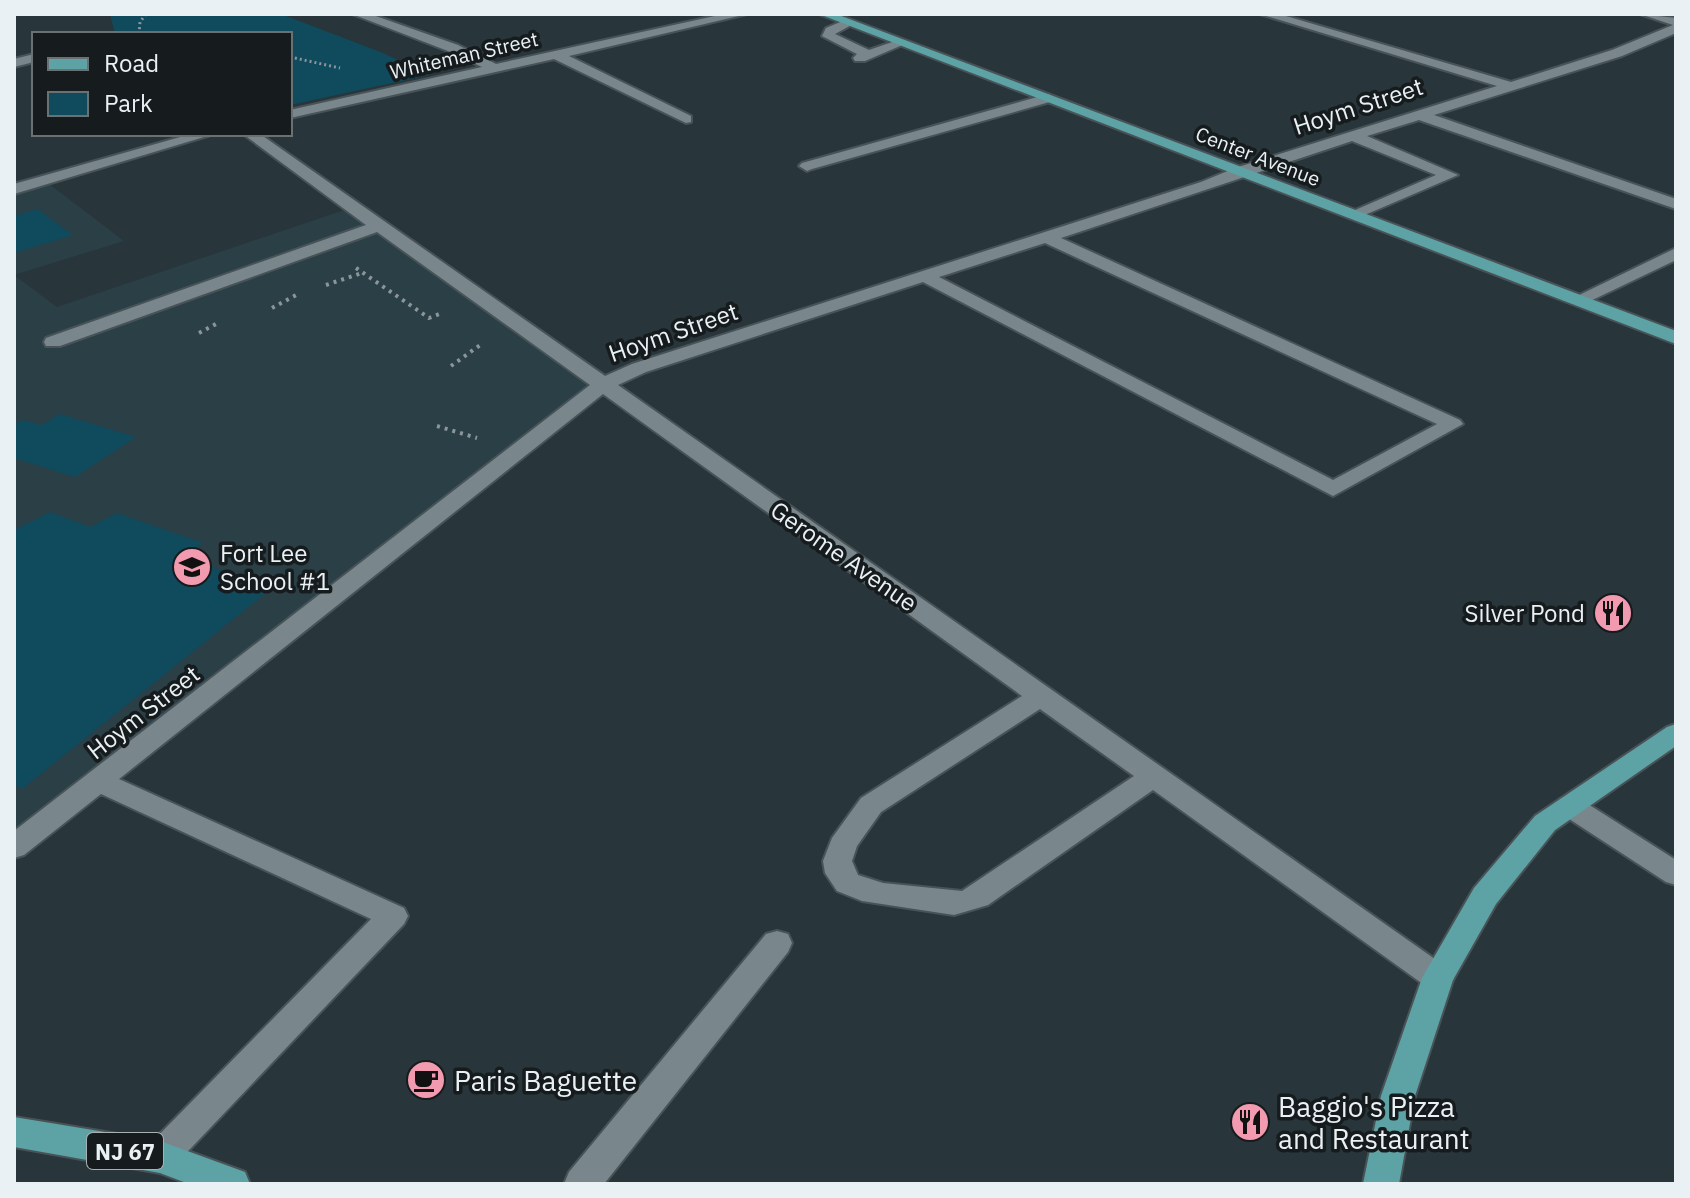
<svg xmlns="http://www.w3.org/2000/svg" width="1690" height="1198" font-family="'IBM Plex Sans',sans-serif">
<style>
.built{fill:#2b3f47}
.green{fill:#0f4b5d}
.lines{fill:none;stroke-linecap:round;stroke-linejoin:round}
.minor-casing{stroke:#485358;stroke-width:4}
.major-casing{stroke:#485358;stroke-width:4}
.path-far1{stroke:#8b959a;stroke-width:3;stroke-dasharray:2 3;stroke-linecap:butt}
.path{stroke:#8b959a;stroke-width:4;stroke-dasharray:3 5;stroke-linecap:butt}
.minor{fill:#79878d;fill-rule:evenodd}
.major{fill:#5da2a4;fill-rule:evenodd}
.labels{text-anchor:middle;dominant-baseline:central;stroke-width:7;stroke-linejoin:round;paint-order:stroke}
.far-street-label{font-size:20px;fill:#e9f1f5;stroke:#161b1d}
.shield{fill:#161b1d;stroke:#aab1b4;stroke-width:2}
.shield-label{font-size:22px;font-weight:bold;fill:#e9f1f5}
.street-label{font-size:24px;fill:#e9f1f5;stroke:#161b1d}
.poi-label{font-size:24px;fill:#e9f1f5;stroke:#161b1d;text-anchor:start}
.near-poi-label{font-size:28px;fill:#e9f1f5;stroke:#161b1d;text-anchor:start}
</style>
<rect width="100%" height="100%" fill="#28353a"/>
<path class="built" d="M44,180L124,241L14,275L57,307L353,207L602,385L14,847V189Z"/>
<g class="green">
<path d="M110,14H281L383,53L429,75L290,105V34H115Z"/>
<path d="M37,209L73,235L17,252L14,250V216Z"/>
<path d="M60,414L136,437L75,477L14,458V441L17,439L14,438V425L23,420L41,425Z"/>
<path d="M50,512L90,527L117,513L203,543L183,557L272,588L22,789L14,784V530Z"/>
</g>
<g class="lines">
<g class="minor-casing">
<g id="minor">
<path d="M352,14H370L458,45L496,64L724,14H747L569,56L691,116V122L686,123L554,59L290,118V110L482,67L448,51Z"/>
<path d="M1260,14H1279L1511,82L1612,50L1673,25L1640,14L1676,18V33L1622,56L1434,115L1676,199V209L1419,120L1367,136L1458,175L1360,217L1354,219L1346,214L1436,175L1352,141L1061,238L1460,420L1463,424L1333,496L923,282L646,372L618,385L1449,969L1454,978L1449,987L1438,991L1427,987L1153,790L988,905L954,915L862,901L837,891L825,873L823,861L832,838L861,798L1022,696L603,394L119,779L404,908L408,916L404,924L172,1168L160,1173L148,1168L142,1157L148,1146L371,919L101,794L24,855L14,858V831L590,385L377,232L60,346H46L44,342L46,338L366,225L243,134H260L605,376L632,364L1201,182L1235,168L1497,86ZM1045,243L1437,424L1333,480L939,277ZM1040,709L1134,776L962,891L883,883L858,875L852,861L857,846L881,812Z"/>
<path d="M845,20L855,23L835,34L869,50L901,39L907,43L865,61H855L853,58L857,54L822,36L826,28Z"/>
<path d="M34,54V62L14,67V59Z"/>
<path d="M1048,94L1055,98L1053,101L812,169L807,171L799,166L802,163Z"/>
<path d="M191,134H214L14,194V184Z"/>
<path d="M1676,248V260L1584,304L1578,305L1569,300Z"/>
<path d="M1570,796L1580,799L1676,860V885L1666,882L1560,813L1556,806L1560,799Z"/>
<path d="M777,931L788,934L792,943L788,952L604,1184H564L569,1172L766,934Z"/>
</g>
</g>
<g class="major-casing">
<g id="major">
<path d="M819,14H836L1676,331V344Z"/>
<path d="M1676,724V746L1555,830L1496,904L1453,980L1415,1096L1399,1184H1363L1381,1096L1422,978L1474,888L1535,816L1667,727Z"/>
<path d="M14,1117L160,1141L245,1172L250,1184H189L160,1173L14,1147Z"/>
</g>
</g>
<g class="path-far1">
<path d="M139,34L140,22L146,14"/>
<path d="M290,57L340,68"/>
</g>
<g class="path">
<path d="M356,268L429,318L442,313"/>
<path d="M326,285L362,273"/>
<path d="M272,308L298,294"/>
<path d="M199,333L216,324"/>
<path d="M451,366L483,343"/>
<path d="M437,426L477,438"/>
</g>
<use href="#minor" class="minor"/>
<use href="#major" class="major"/>
</g>
<defs>
<g id="school-disc" transform="scale(2)"><circle r="9.5" fill="#f29aaf" stroke="#161b1d"/><path d="M0-5L7-2L0 1L-7-2ZM-4 1L0 2.5L4 1V4Q0 6-4 4Z" fill="#111"/></g>
<g id="restaurant-disc" transform="scale(2)"><circle r="9.5" fill="#f29aaf" stroke="#161b1d"/><path d="M-5-6h1v4h1v-4h1v4h1v-4h1v5L-1.5 .5V6h-2V.5L-5-1ZM5-6V6H3V1.5H1.5Q1.5-4 5-6Z" fill="#111"/></g>
<g id="cafe-disc" transform="scale(2)"><circle r="9.5" fill="#f29aaf" stroke="#161b1d"/><path d="M-5.5-4.5H6V0H3Q3 3.5 0 3.5H-2.5Q-5.5 3.5-5.5 0ZM3-3.2v2h1.7v-2ZM-6 4.5H4V6H-6Z" fill="#111"/></g>
</defs>
<g fill-rule="evenodd">
<use href="#school-disc" x="192" y="567"/>
<use href="#restaurant-disc" x="1613" y="613"/>
<use href="#cafe-disc" x="426" y="1080"/>
<use href="#restaurant-disc" x="1250" y="1122"/>
</g>
<g class="labels">
<g class="far-street-label">
<text transform="translate(464 55) rotate(-13)">Whiteman Street</text>
<text transform="translate(1258 156) rotate(21)">Center Avenue</text>
</g>
<rect class="shield" x="87" y="1133" width="76" height="36" rx="6"/>
<g class="shield-label">
<text x="125" y="1151">NJ 67</text>
</g>
<g class="street-label">
<text transform="translate(1358 106) rotate(-18)">Hoym Street</text>
<text transform="translate(673 332) rotate(-19)">Hoym Street</text>
<text transform="translate(844 556) rotate(35)">Gerome Avenue</text>
<text transform="translate(143 712) rotate(-38)">Hoym Street</text>
</g>
<g class="poi-label">
<text x="220" y="553">Fort Lee<tspan x="220" dy="28">School #1</tspan></text>
<text x="1585" y="613" text-anchor="end">Silver Pond</text>
</g>
<g class="near-poi-label">
<text x="454" y="1080">Paris Baguette</text>
<text x="1278" y="1106">Baggio's Pizza<tspan x="1278" dy="32">and Restaurant</tspan></text>
</g>
</g>
<rect width="1690" height="1198" fill="none" stroke="#e9f1f5" stroke-width="32"/>
<rect x="32" y="32" width="260" height="104" fill="#161b1d" stroke="#6a7173" stroke-width="2"/>
<rect x="48" y="58" width="40" height="12" fill="#5da2a4" stroke="#6a7173" stroke-width="2"/>
<text x="104" y="72" font-size="24" fill="#e9f1f5">Road</text>
<rect x="48" y="92" width="40" height="24" fill="#0f4b5d" stroke="#6a7173" stroke-width="2"/>
<text x="104" y="112" font-size="24" fill="#e9f1f5">Park</text>
</svg>
